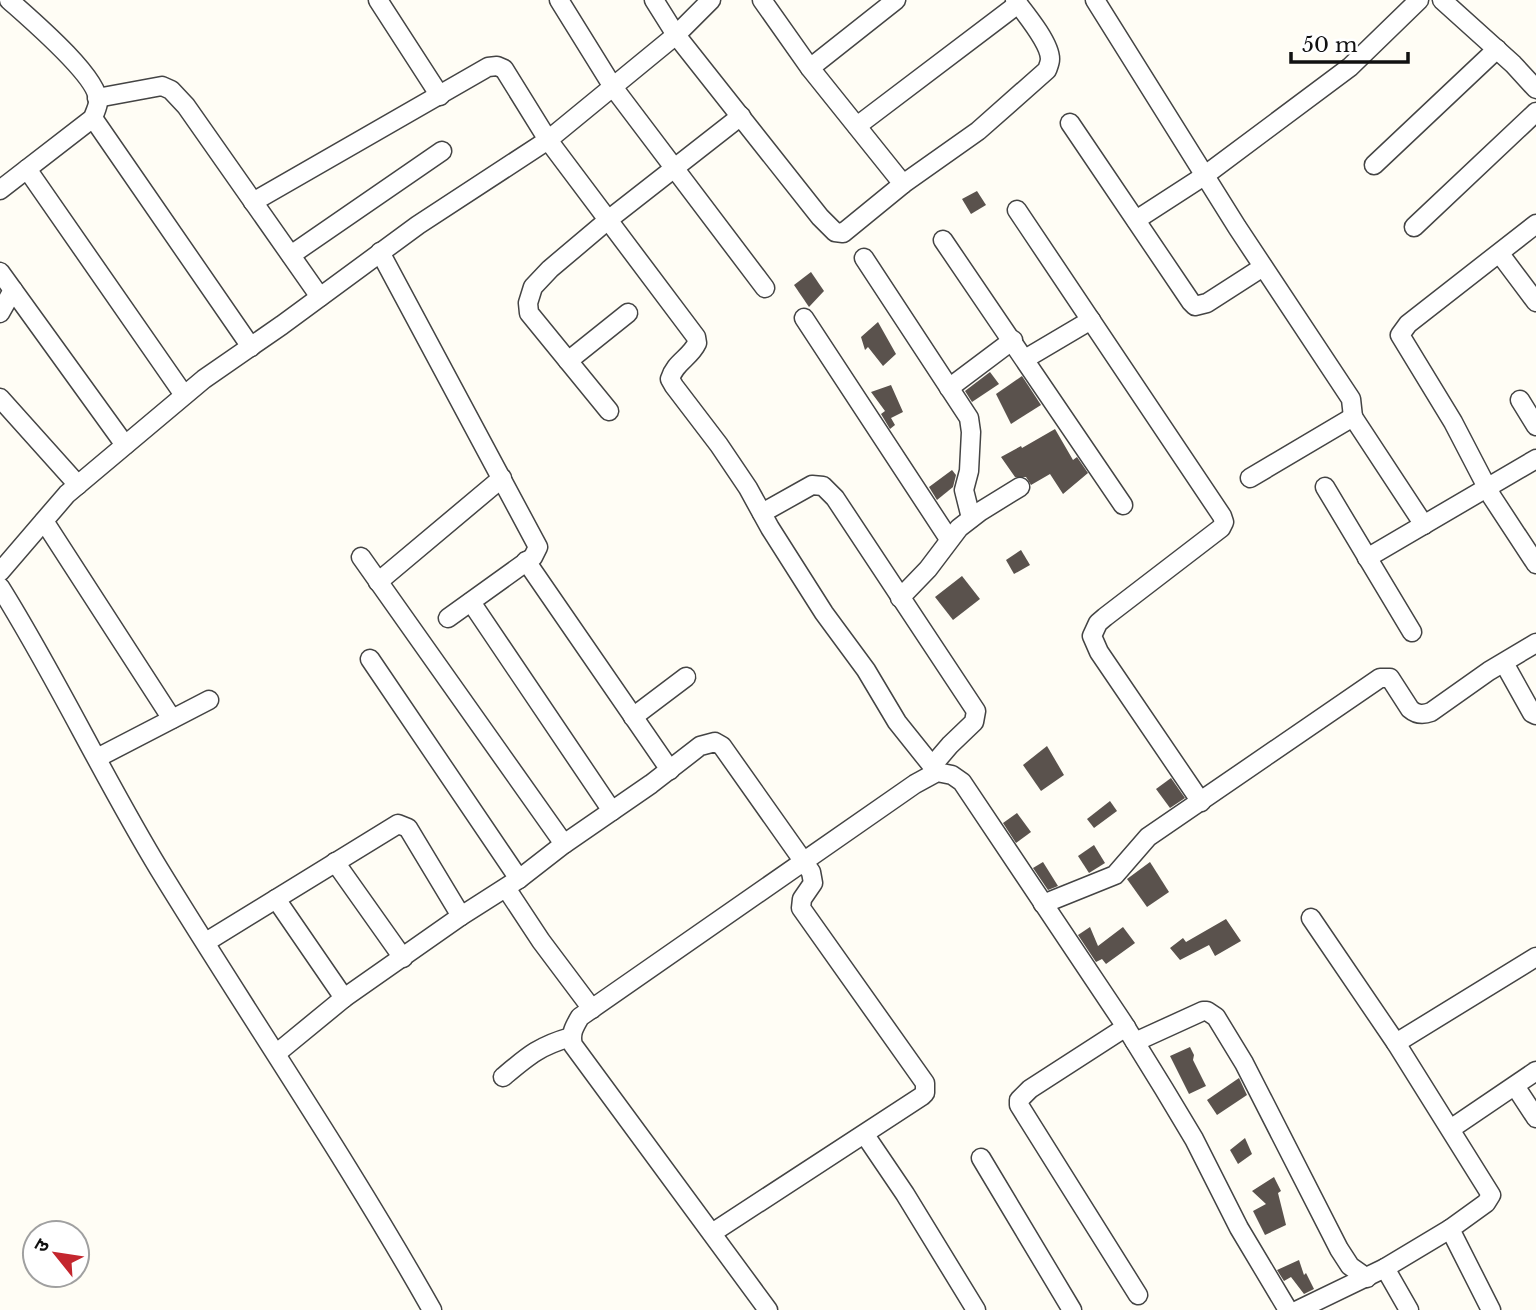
<svg xmlns="http://www.w3.org/2000/svg" width="1536" height="1310" font-family="'Libre Baskerville','Noto Sans Devanagari',serif">
<style>
.building{fill:#5a524d}
.lines{fill:none;stroke-linecap:round;stroke-linejoin:round}
.minor-casing{stroke:#444;stroke-width:21}
.minor{stroke:#fff;stroke-width:18}
</style>
<rect width="100%" height="100%" fill="#fffdf5"/>
<g class="building">
<path d="M977,191L986,205L971,214L962,199Z"/>
<path d="M811,272L824,291L809,307L794,285Z"/>
<path d="M878,322L896,354L883,366L868,347L865,350L861,337Z"/>
<path d="M990,372L999,384L972,402L965,391Z"/>
<path d="M1022,376L1041,405L1011,424L996,394Z"/>
<path d="M891,385L903,412L891,418L895,425L890,429L881,414L885,411L871,392Z"/>
<path d="M1055,429L1073,460L1077,457L1088,473L1063,494L1050,474L1031,485L1026,477H1015L1001,457L1021,446L1022,448Z"/>
<path d="M952,470L956,475L953,487L937,500L929,487Z"/>
<path d="M1021,550L1030,565L1014,574L1006,560Z"/>
<path d="M962,576L980,599L953,620L935,597Z"/>
<path d="M1047,746L1064,775L1041,791L1023,765Z"/>
<path d="M1171,778L1185,798L1170,808L1156,789Z"/>
<path d="M1110,801L1117,811L1094,828L1087,819Z"/>
<path d="M1017,813L1031,832L1016,843L1003,823Z"/>
<path d="M1094,845L1105,863L1089,873L1078,856Z"/>
<path d="M1043,862L1058,886L1048,890L1033,868Z"/>
<path d="M1150,862L1169,892L1147,907L1127,879Z"/>
<path d="M1226,919L1241,941L1215,956L1209,945L1180,960L1170,948L1183,938L1186,942Z"/>
<path d="M1090,927L1098,946L1123,927L1135,943L1106,964L1102,959L1096,962L1078,935Z"/>
<path d="M1190,1047L1194,1055L1193,1060L1206,1086L1189,1094L1170,1056Z"/>
<path d="M1239,1078L1247,1095L1217,1115L1207,1100Z"/>
<path d="M1245,1138L1252,1154L1238,1164L1230,1150Z"/>
<path d="M1274,1177L1281,1191L1278,1193L1286,1225L1265,1235L1253,1211L1266,1204L1252,1191Z"/>
<path d="M1299,1260L1304,1275L1306,1273L1314,1289L1304,1294L1291,1277L1284,1281L1277,1270Z"/>
</g>
<g class="lines">
<g class="minor-casing">
<g id="minor">
<path d="M378,0L440,96"/>
<path d="M559,0L613,87L765,288"/>
<path d="M654,0L676,35L820,217L835,232L843,233L903,184L978,131L1047,70C1048,67 1050,63 1050,59C1050,43 1025,13 1015,0"/>
<path d="M762,0L810,68L903,184"/>
<path d="M1095,0L1237,227L1351,399L1353,417"/>
<path d="M1442,0L1513,64L1536,89"/>
<path d="M810,68L896,0"/>
<path d="M97,98L162,86L171,90L186,106L320,297"/>
<path d="M93,118L251,347"/>
<path d="M1070,123L1191,302L1195,306L1207,303L1263,267"/>
<path d="M857,126L1018,4"/>
<path d="M1374,165L1497,49"/>
<path d="M27,169L184,395"/>
<path d="M0,190L93,118C94,114 98,107 98,102C100,78 28,17 9,0"/>
<path d="M253,202L488,67L497,66L504,69L548,140L696,337L697,343C690,358 675,362 670,379L674,386L719,445L748,488L770,528L824,613L866,670L897,722L937,772"/>
<path d="M1017,210L1222,516L1224,522L1221,528L1105,617L1098,623L1092,636L1099,652L1201,802"/>
<path d="M1136,220L1204,176L1350,67L1419,0"/>
<path d="M1536,224L1408,324L1400,335L1453,422L1492,497L1536,564"/>
<path d="M1414,227L1536,112"/>
<path d="M943,240L1123,505"/>
<path d="M380,252L538,547L533,557L448,618"/>
<path d="M1500,254L1536,302"/>
<path d="M291,255L442,151"/>
<path d="M864,258L969,418L971,432L969,471L964,490L971,518"/>
<path d="M0,272L125,445"/>
<path d="M0,313L13,290"/>
<path d="M804,318L949,539"/>
<path d="M1025,359L1091,320"/>
<path d="M568,361L628,313"/>
<path d="M949,388L1013,340"/>
<path d="M0,398L78,485"/>
<path d="M1520,400L1536,426"/>
<path d="M609,411L529,313L528,303L533,287L550,269L608,220L741,116"/>
<path d="M1250,478L1353,417L1424,525"/>
<path d="M1325,487L1412,632"/>
<path d="M762,513L812,485L823,486L835,498L976,711L974,722L950,745L932,766"/>
<path d="M44,521L172,719"/>
<path d="M361,557L564,844"/>
<path d="M1367,558L1536,459"/>
<path d="M526,561L670,770"/>
<path d="M0,572L67,494L204,379L282,325L418,225L548,140L676,35L711,0"/>
<path d="M378,582L502,478"/>
<path d="M0,587C57,678 103,777 159,869C249,1016 347,1159 432,1310"/>
<path d="M900,598L928,569L959,528L981,511L1020,487"/>
<path d="M471,602L612,811"/>
<path d="M370,659L519,879"/>
<path d="M1504,663L1532,713L1536,715"/>
<path d="M633,717L686,677"/>
<path d="M97,758L209,700"/>
<path d="M335,862L403,958"/>
<path d="M506,888L541,941L592,1009"/>
<path d="M276,899L344,998"/>
<path d="M1043,904L1115,875L1148,837L1380,678H1390L1410,709C1417,715 1423,715 1431,712L1489,671L1536,643"/>
<path d="M1311,918L1396,1043L1491,1195L1486,1203L1450,1229L1491,1310"/>
<path d="M206,942L398,824L408,828L461,916"/>
<path d="M1126,1027L1030,1089L1019,1100V1105L1138,1295"/>
<path d="M1135,1042L1203,1011H1207L1216,1017L1244,1063L1339,1249L1350,1266L1367,1278"/>
<path d="M1396,1043L1536,957"/>
<path d="M277,1053L344,998L461,916L519,879L564,844L651,784L700,746L715,742L722,746L811,872L813,883L802,899L801,908L925,1083V1093L922,1096L712,1233"/>
<path d="M503,1077C528,1056 539,1046 571,1037"/>
<path d="M1515,1086L1536,1118"/>
<path d="M1452,1128L1536,1071"/>
<path d="M865,1135L905,1194L976,1310"/>
<path d="M981,1158L1072,1310"/>
<path d="M1385,1268L1450,1229"/>
<path d="M768,1310L573,1045C570,1034 574,1027 580,1017L915,784L937,772L952,775L962,782L1122,1021L1164,1089L1194,1139L1239,1228L1288,1310"/>
<path d="M1298,1310L1385,1268L1409,1310"/>
</g>
</g>
<use href="#minor" class="minor"/>
</g>
<g transform="translate(56 1254) rotate(300)"><circle r="33" fill="#ffffff" stroke="#a0a0a0" stroke-width="2"/>
<path d="M0-5L12 26L0 18L-12 26Z" fill="#c4262e"/>
<text y="-10" font-size="19" font-weight="bold" text-anchor="middle" fill="#111111">उ</text>
</g>
<path d="M1291 52v10h117v-10" fill="none" stroke="#111111" stroke-width="3.5"/>
<text x="1302" y="52" font-size="21" fill="#111111" stroke="#ffffff" stroke-width="5" paint-order="stroke">50 m</text>
</svg>
